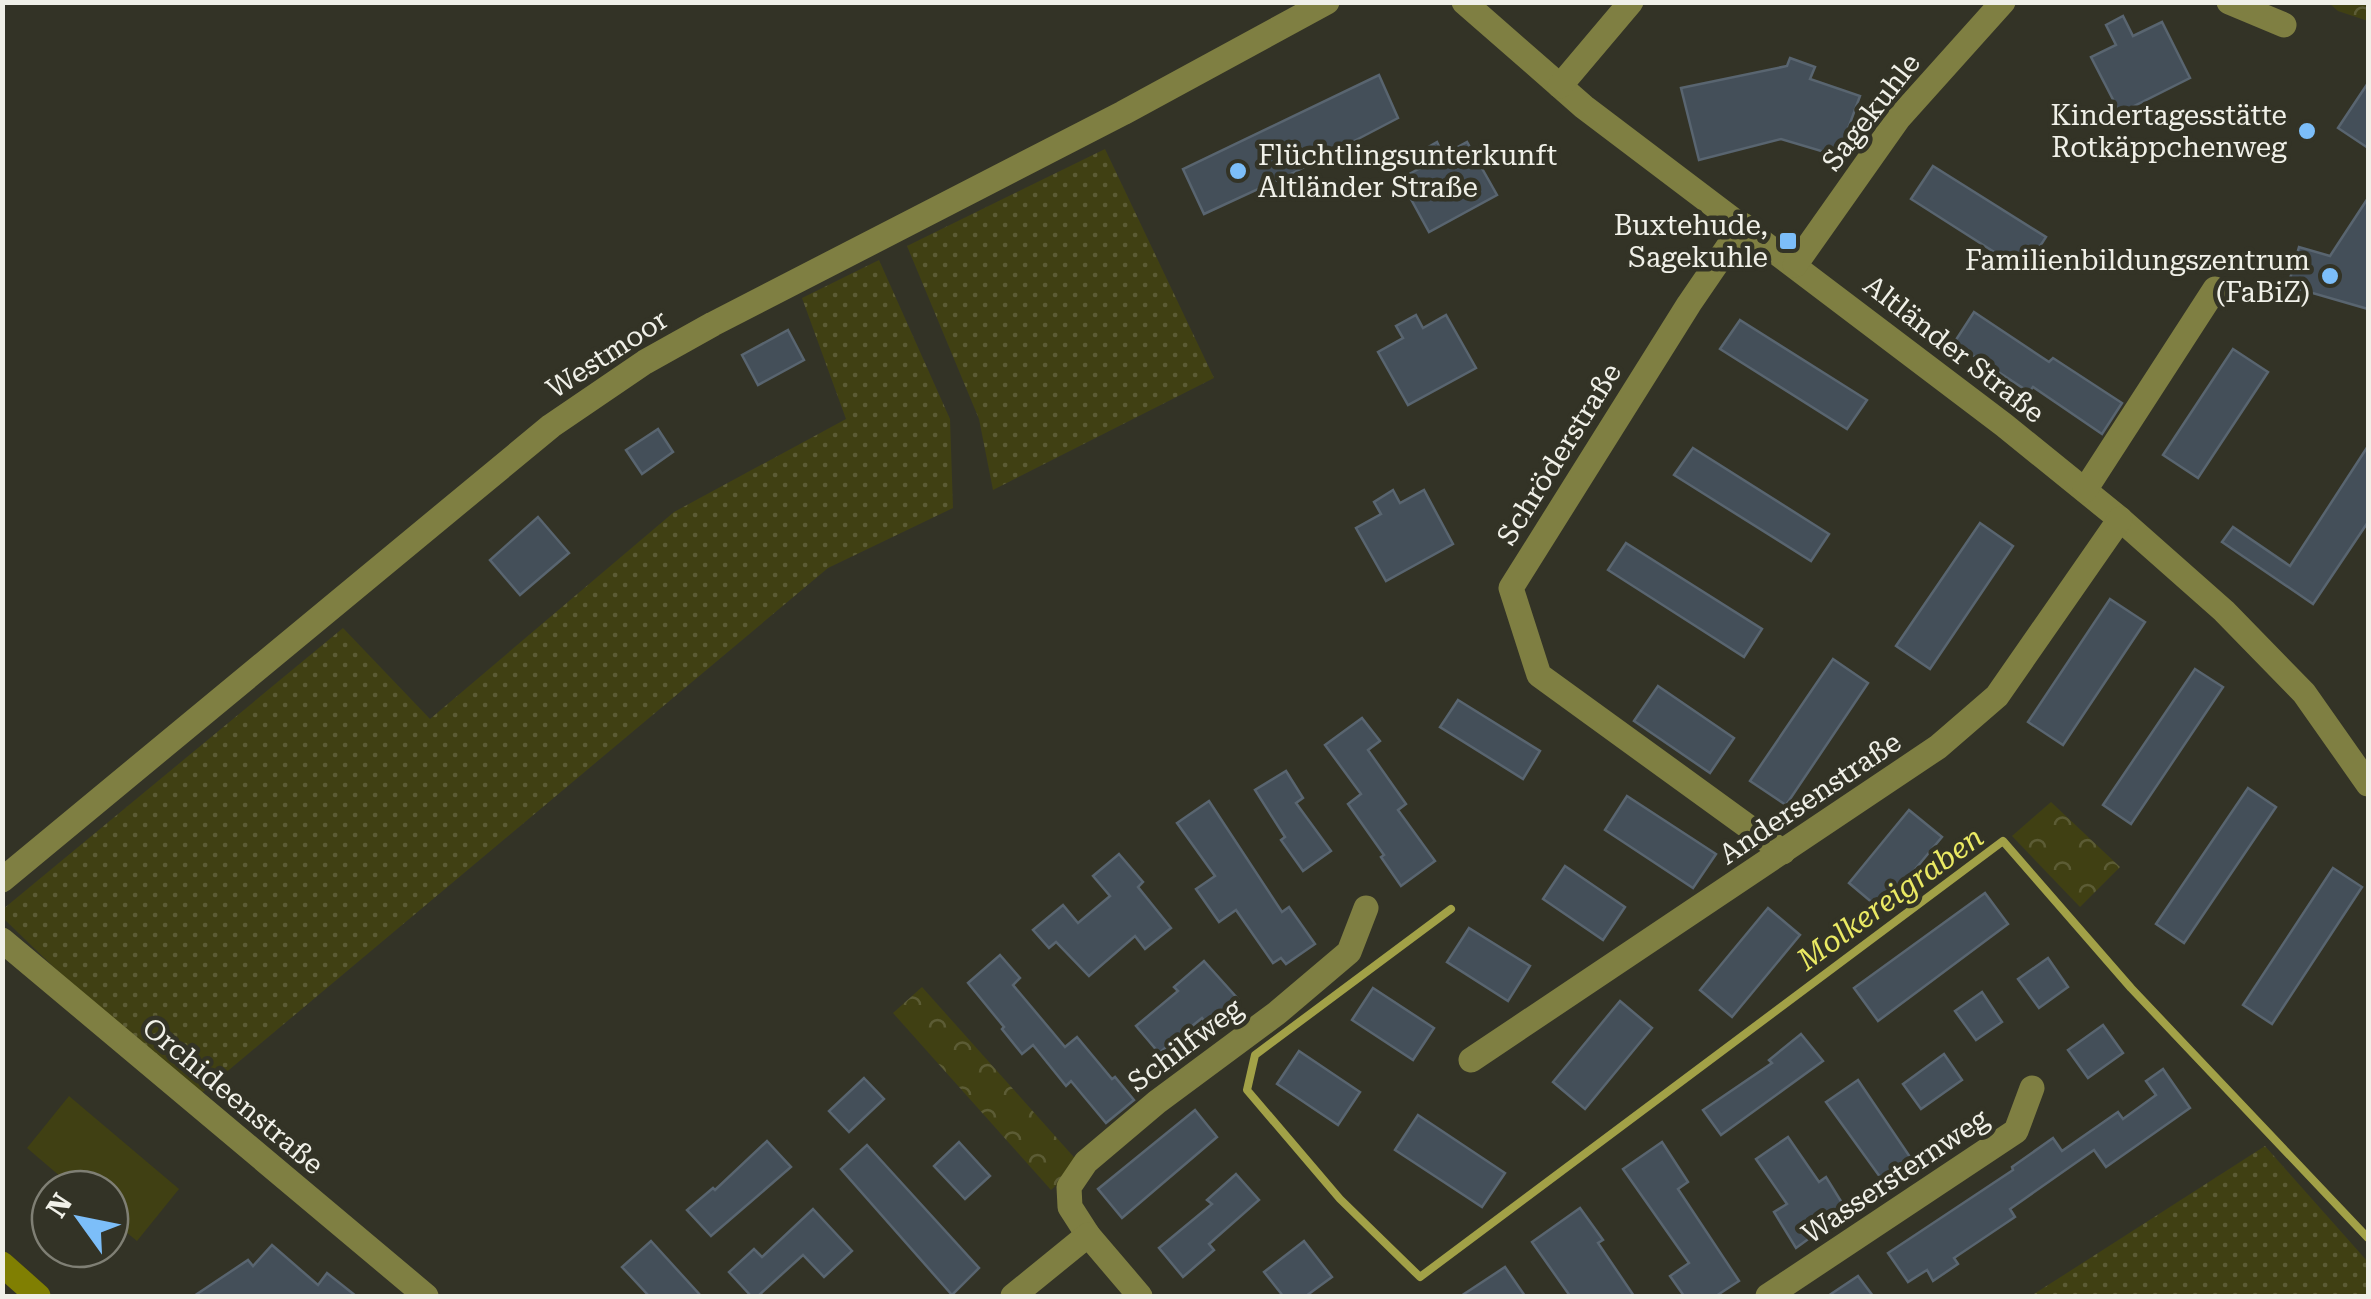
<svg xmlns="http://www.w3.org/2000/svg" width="2371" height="1299" font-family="'Roboto Serif',serif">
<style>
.grass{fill:url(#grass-dots)}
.forest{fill:url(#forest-crowns)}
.pitch{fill:#404013}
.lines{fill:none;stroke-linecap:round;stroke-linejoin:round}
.stream{stroke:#a2a147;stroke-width:8}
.canal{stroke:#807f02;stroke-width:25}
.building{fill:#444f59;stroke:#596570;stroke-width:2.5}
.minor{stroke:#7f7f42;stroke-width:25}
.poi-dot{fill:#7cbef9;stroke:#333326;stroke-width:4}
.labels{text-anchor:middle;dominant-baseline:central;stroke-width:9;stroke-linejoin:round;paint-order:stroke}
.street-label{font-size:28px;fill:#f0f0e8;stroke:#333326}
.poi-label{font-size:28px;fill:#f0f0e8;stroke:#333326;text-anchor:end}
.water-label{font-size:30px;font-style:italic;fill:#eae963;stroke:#333326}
</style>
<defs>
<pattern id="grass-dots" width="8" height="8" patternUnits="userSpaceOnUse" patternTransform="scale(2.5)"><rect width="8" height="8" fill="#404013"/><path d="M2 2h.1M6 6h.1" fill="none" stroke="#5c5c35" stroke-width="1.8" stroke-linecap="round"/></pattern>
<pattern id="forest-crowns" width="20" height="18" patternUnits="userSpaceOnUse" patternTransform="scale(2.5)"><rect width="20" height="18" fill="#404013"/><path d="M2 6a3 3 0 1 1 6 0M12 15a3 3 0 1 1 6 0" fill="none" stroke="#5c5c35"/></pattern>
</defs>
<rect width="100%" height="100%" fill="#333326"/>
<g class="grass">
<path d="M1105,149L1214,378L993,490L979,419L907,246Z"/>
<path d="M879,260L950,419L953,508L828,568L192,1101L3,918L2,910L343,628L430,719L674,512L846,419L802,298Z"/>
<path d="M2265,1146L2368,1262V1296H2031Z"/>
</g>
<g class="forest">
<path d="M2329,3H2368V21L2338,11Z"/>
<path d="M2051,802L2120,867L2080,907L2012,836Z"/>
<path d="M922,987L1080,1164L1051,1190L893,1013Z"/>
</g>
<path class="pitch" d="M69,1096L179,1189L137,1241L110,1219V1189H75L27,1148Z"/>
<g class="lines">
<path class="stream" d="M1451,909L1255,1055L1247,1090L1340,1199L1420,1277L2003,841L2131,988L2368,1238"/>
<path class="canal" d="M2,1264L38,1296"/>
</g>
<g class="building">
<path d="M2123,16L2133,36L2162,22L2190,78L2120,113L2091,57L2116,45L2106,25Z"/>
<path d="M1790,58L1815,67L1810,79L1860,96L1838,156L1781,139L1699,160L1681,88L1787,66Z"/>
<path d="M1379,75L1398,118L1293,173L1204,214L1183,169Z"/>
<path d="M2368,83V148L2338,128Z"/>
<path d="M1437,142L1443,155L1467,142L1497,195L1429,232L1400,179L1424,166L1418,153Z"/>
<path d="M1933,166L2046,237L2024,271L1911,199Z"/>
<path d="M2368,198V309L2288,286L2299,247L2330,256Z"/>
<path d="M1974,312L2049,362L2053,358L2122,403L2102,434L2033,387L2029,392L1954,343Z"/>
<path d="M1416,315L1423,328L1446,315L1476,368L1408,405L1378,352L1403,338L1396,326Z"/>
<path d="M1740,320L1867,400L1847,429L1720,349Z"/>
<path d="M788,330L804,360L758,385L742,355Z"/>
<path d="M2233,349L2268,372L2198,478L2163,455Z"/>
<path d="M658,429L673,452L642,474L626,450Z"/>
<path d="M2368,446V522L2313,604L2222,542L2233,527L2290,566Z"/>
<path d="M1693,448L1829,534L1811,561L1674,475Z"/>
<path d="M1393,490L1400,503L1424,490L1453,544L1386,581L1356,528L1381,514L1374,502Z"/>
<path d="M538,517L569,553L520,595L490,560Z"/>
<path d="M1980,523L2013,546L1930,669L1896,646Z"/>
<path d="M1626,543L1762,629L1744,657L1608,570Z"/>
<path d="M2110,599L2145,622L2063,745L2028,722Z"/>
<path d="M1833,659L1868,683L1786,805L1750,781Z"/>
<path d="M2195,669L2223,687L2131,824L2103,805Z"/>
<path d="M1658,686L1734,738L1710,773L1634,721Z"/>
<path d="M1458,700L1540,751L1523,779L1440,727Z"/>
<path d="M1362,718L1380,741L1368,750L1406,804L1398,810L1435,861L1401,886L1381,857L1384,855L1348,804L1361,794L1325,745Z"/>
<path d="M1286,771L1303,798L1296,803L1331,851L1303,871L1281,840L1285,837L1255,790Z"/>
<path d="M2248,788L2276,807L2184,943L2156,924Z"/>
<path d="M1627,796L1716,854L1693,888L1605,830Z"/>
<path d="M1209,801L1282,912L1289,907L1315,944L1286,964L1281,958L1273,963L1236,910L1219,922L1196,889L1215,876L1177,823Z"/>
<path d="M1909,810L1942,837L1881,910L1849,883Z"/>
<path d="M1119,854L1143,882L1138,887L1171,928L1145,949L1135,936L1089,976L1056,942L1049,948L1033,930L1063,905L1078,923L1110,896L1093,876Z"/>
<path d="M1565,866L1625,907L1603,940L1543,899Z"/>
<path d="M2333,868L2362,887L2272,1024L2243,1005Z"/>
<path d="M1985,893L2008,924L1878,1021L1854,988Z"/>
<path d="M1768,908L1800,935L1732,1017L1700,990Z"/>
<path d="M1469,928L1530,966L1508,1001L1447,962Z"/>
<path d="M1000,955L1020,978L1013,985L1065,1047L1077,1037L1112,1079L1115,1077L1134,1100L1106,1123L1071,1081L1066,1086L1033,1045L1022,1054L1002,1029L1004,1027L968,983Z"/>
<path d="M2048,958L2068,987L2039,1008L2018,979Z"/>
<path d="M1204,961L1238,999L1208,1025L1202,1018L1159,1053L1136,1026L1178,991L1174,987Z"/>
<path d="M1373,988L1434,1028L1413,1060L1352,1020Z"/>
<path d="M1982,992L2002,1022L1976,1040L1955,1011Z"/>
<path d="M1620,1001L1652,1028L1585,1109L1553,1082Z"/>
<path d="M2103,1025L2123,1053L2088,1078L2068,1050Z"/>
<path d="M1801,1034L1823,1061L1721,1135L1703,1110L1772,1063L1769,1060Z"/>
<path d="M1299,1051L1360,1092L1338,1125L1277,1084Z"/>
<path d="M1944,1054L1962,1080L1921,1109L1903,1084Z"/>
<path d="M2163,1069L2190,1108L2106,1167L2094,1150L2010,1209L2015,1217L1954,1258L1958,1264L1933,1281L1927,1270L1908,1282L1888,1253L2013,1170L2012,1167L2053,1138L2062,1151L2118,1112L2123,1119L2156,1095L2146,1081Z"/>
<path d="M864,1078L884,1099L849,1132L829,1111Z"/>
<path d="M1858,1080L1912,1160L1883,1181L1826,1102Z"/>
<path d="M1195,1110L1217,1137L1122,1218L1098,1189Z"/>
<path d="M1418,1115L1505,1173L1482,1207L1395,1150Z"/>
<path d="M1788,1137L1819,1182L1826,1177L1847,1211L1796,1248L1774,1212L1787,1204L1756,1159Z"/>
<path d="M767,1141L791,1167L711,1236L687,1210L713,1188L715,1190Z"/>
<path d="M959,1142L990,1176L965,1199L934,1166Z"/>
<path d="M1662,1142L1688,1182L1678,1189L1739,1281L1716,1296H1684L1670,1276L1689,1263L1623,1169Z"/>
<path d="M867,1145L979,1268L952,1295L841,1169Z"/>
<path d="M1236,1174L1259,1200L1209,1244L1214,1250L1183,1277L1159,1248L1212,1204L1207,1200Z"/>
<path d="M1580,1208L1603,1240L1598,1243L1634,1296H1570L1532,1242Z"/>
<path d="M813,1209L852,1251L824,1277L803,1255L758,1296H751L729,1272L754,1249L762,1257Z"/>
<path d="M651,1241L701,1296H649L622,1267Z"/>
<path d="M1304,1241L1332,1277L1306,1296H1283L1264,1272Z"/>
<path d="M272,1245L318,1285L327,1273L356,1296H194L248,1260L253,1266Z"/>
<path d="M1505,1267L1525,1296H1461Z"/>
<path d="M1858,1276L1873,1296H1828Z"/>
</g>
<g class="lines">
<g class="minor">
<path d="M1464,2L1584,107L2004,425L2120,519L2224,611L2304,693L2368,784"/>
<path d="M2229,2L2284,25"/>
<path d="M1560,86L1631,2"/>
<path d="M1743,225L1689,304L1511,588L1539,675L1783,852"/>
<path d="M1795,265L1898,119L2003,2"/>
<path d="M2085,490L2215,289"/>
<path d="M2,880L551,426L645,362L713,324L1123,113L1327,2"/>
<path d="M2,940L426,1296"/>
<path d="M1471,1060L1938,747L1997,696L2120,519"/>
<path d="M1088,1235L1070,1207L1069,1187L1086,1162L1157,1102L1277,1013L1349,952L1366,908"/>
<path d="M1013,1296L1088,1235L1140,1296"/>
<path d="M1768,1296L2016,1131L2032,1088"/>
</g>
</g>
<g class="poi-dot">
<circle cx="2307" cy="131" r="10"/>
<circle cx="1238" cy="171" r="10"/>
<rect x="1778" y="231" width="20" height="20" rx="5"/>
<circle cx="2330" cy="276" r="10"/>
</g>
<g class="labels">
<g class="street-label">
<text transform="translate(1871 112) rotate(-52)">Sagekuhle</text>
<text transform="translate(1954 349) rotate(38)">Altländer Straße</text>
<text transform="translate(607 354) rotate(-33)">Westmoor</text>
<text transform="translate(1559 454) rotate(-58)">Schröderstraße</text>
<text transform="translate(1810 798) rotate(-34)">Andersenstraße</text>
<text transform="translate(1185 1045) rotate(-37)">Schilfweg</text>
<text transform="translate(233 1096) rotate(40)">Orchideenstraße</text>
<text transform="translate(1895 1176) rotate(-34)">Wassersternweg</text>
</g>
<g class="poi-label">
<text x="2287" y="115">Kindertagesstätte<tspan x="2287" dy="32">Rotkäppchenweg</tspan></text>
<text x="1258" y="155" text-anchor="start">Flüchtlingsunterkunft<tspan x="1258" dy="32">Altländer Straße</tspan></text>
<text x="1768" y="225">Buxtehude,<tspan x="1768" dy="32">Sagekuhle</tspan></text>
<text x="2310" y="260">Familienbildungszentrum<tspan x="2310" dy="32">(FaBiZ)</tspan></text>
</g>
<g class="water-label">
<text transform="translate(1890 898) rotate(-36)">Molkereigraben</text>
</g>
</g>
<rect width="2371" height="1299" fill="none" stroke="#f0f0e8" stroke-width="10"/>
<g transform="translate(80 1219) rotate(303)"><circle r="48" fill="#333326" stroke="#7f7f74" stroke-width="2.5"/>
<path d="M0-8L18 38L0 25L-18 38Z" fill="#7cbef9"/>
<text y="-15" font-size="28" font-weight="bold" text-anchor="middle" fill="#f0f0e8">N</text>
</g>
</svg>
